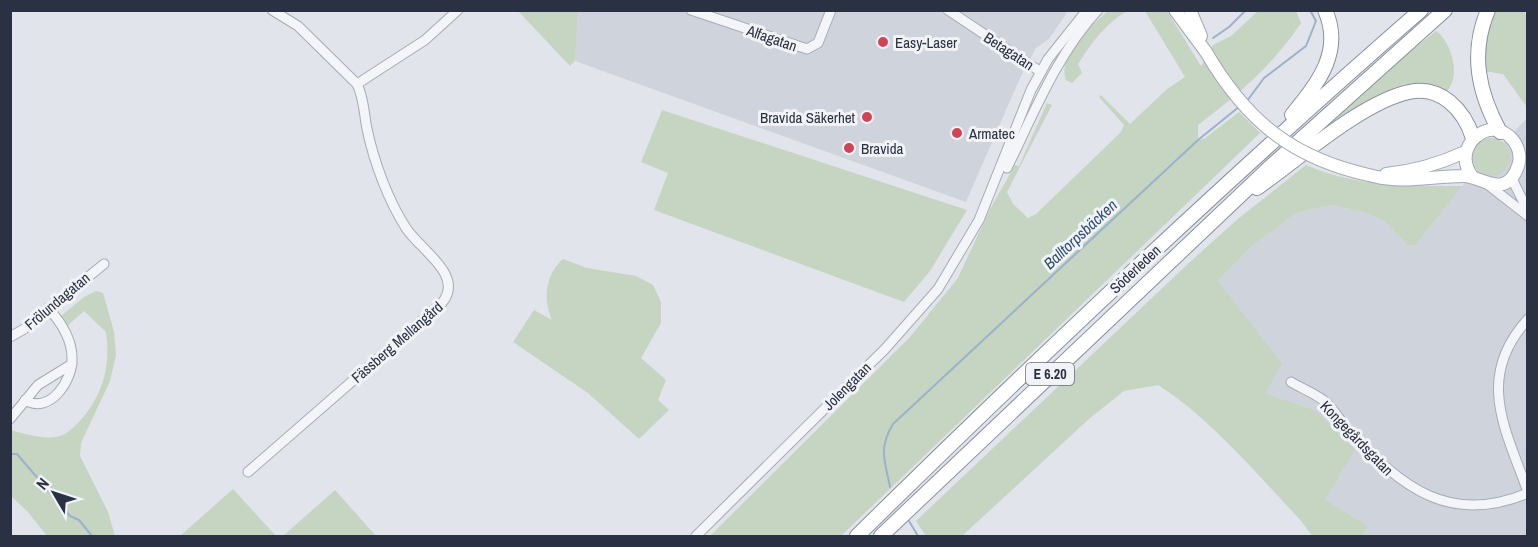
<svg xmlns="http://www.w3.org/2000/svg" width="1538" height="547" font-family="'Archivo Narrow',sans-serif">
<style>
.built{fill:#cfd3dc}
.green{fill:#c6d4c2}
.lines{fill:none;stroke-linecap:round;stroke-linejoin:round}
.stream{stroke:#9cb1ca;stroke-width:2}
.minor-casing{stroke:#a6abb4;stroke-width:11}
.major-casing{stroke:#a0a8b6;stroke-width:14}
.highway-casing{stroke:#8891a1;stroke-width:16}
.minor{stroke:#f4f5f8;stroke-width:9}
.major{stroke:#fff;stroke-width:12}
.highway{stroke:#fff;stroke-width:14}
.major-bridge-casing{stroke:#a0a8b6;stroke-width:14;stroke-linecap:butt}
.major-bridge{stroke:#fff;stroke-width:12}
.poi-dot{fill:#d04556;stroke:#f1f3f7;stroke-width:2}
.labels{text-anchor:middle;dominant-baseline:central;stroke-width:6;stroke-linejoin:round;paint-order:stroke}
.shield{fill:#f1f3f7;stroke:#656b78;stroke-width:1.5}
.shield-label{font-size:14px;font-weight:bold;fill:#293142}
.street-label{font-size:15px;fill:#293142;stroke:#f1f3f7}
.poi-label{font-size:15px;fill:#293142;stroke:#f1f3f7;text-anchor:start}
.water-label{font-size:16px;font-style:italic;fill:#334f76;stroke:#f1f3f7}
</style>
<rect width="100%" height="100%" fill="#e1e4ea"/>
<g class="built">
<path d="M578,11H1068L1049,39L1036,48L1020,78L966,202L575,61Z"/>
<path d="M1527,118V536H1362L1368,526L1325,499L1315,410L1265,393L1218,281L1252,246L1296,213L1332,205L1365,213L1384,221L1407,245H1416L1462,186Z"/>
</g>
<g class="green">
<path d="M518,11H578L575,61L570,66Z"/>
<path d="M1108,11H1127C1105,24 1092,42 1078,64L1082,73L1072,83L1066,80C1057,53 1090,27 1108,11Z"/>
<path d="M1145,11H1167L1201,66L1213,45L1231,36L1258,11H1296L1301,23C1273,65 1238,95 1198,125V140L1204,139L1239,112L1260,133L841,536H710L910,337L958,278L990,209L1015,165L1019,166L1047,103L1052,105L1007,192L1013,204L1028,218L1036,214L1121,132L1124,125L1099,97L1101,95L1130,124L1167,89L1185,77Z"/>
<path d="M1494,11H1524L1528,19L1527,107L1503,74L1484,71L1483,51Z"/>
<path d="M1436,31C1452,42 1461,77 1447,91C1435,85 1420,82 1407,84C1386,86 1325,132 1304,146L1390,68Z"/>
<path d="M662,110L967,210L930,271L904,302L654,210L668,173L641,162Z"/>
<circle cx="1491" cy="157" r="19"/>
<path d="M1306,165C1356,187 1409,186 1462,186L1416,245H1407L1384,221L1365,213L1332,205L1296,213L1252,246L1218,281L1282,364L1265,393L1315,410L1355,450L1325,499L1368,526L1362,536H1312L1302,522C1261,478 1208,416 1158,385L1124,391L1090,418L962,536H926L916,521L1191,261L1239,218Z"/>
<path d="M563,259L587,268L636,276L653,285L661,302V323L641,358L666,380L658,400L669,410L639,439L588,393L513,342L534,310L552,320C543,299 545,275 563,259Z"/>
<path d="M96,291L103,293L114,332L116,355L110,381L81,443L80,456L108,512L115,536H47L28,512L11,496V430C24,434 42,439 56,437C65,436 73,428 79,422C103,396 111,366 106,332L84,311L67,326L61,316L84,297Z"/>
<path d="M233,489L276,536H180Z"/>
<path d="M335,490L376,536H283Z"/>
</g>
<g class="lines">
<g class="stream">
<path d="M1213,38L1229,27L1246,10"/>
<path d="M1247,101L1264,78L1306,46L1316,21L1310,10"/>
<path d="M10,454H17L70,516L79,520L92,536"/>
<path d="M890,487C885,461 878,449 893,424L1198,140L1240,106"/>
<path d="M909,521L918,536"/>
</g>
<g class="minor-casing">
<g id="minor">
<path d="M691,10L807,49L818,43L831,10"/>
<path d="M948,10L1041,72"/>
<path d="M357,84L425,40L458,10"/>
<path d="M1007,168C1033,115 1057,54 1098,10"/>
<path d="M1511,177L1528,211"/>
<path d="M1487,184L1528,216"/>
<path d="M1528,319C1475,377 1505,428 1528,492"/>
<path d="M10,337L24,329L104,264"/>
<path d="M1291,382C1301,388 1314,393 1323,400C1334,408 1341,423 1350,432C1402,487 1449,526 1528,493"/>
<path d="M25,400C50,415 73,380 72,358C72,339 60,321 48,308"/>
<path d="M10,419L38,385L72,364"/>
<path d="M248,472L442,303C465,275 420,250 406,228C388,200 374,162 367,129C364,114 364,98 357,84L298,26L272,10"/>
<path d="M696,536L885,349L938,289L979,220L1031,90L1048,59L1087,10"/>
</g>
</g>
<g class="major-casing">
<g id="major">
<path d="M1175,10L1206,52"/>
<path d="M1190,10L1201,36"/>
<path d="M1386,174C1415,171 1439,164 1465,152"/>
<path d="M1373,176C1404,184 1432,176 1464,176C1481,176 1506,201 1518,166C1521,158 1519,148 1513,140C1490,112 1450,148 1472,176"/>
</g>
</g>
<g class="highway-casing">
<g id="highway">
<path d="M1488,10C1470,53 1478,92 1500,132"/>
<path d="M1292,115C1317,84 1344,52 1325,10"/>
<path d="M1257,188C1297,160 1362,102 1409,92C1441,85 1464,110 1473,138"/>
<path d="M857,536C1040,356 1227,179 1421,10"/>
<path d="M881,536L1269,168L1445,10"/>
</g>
</g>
<use href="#minor" class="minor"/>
<use href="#major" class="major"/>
<use href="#highway" class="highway"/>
<g class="major-bridge-casing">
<path id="major-bridge" d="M1206,52C1247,122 1293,159 1373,176"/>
</g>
<use href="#major-bridge" class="major-bridge"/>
</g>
<g class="poi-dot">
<circle cx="883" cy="42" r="6"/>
<circle cx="867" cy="117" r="6"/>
<circle cx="957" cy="133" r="6"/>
<circle cx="849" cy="148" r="6"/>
</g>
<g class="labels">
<rect class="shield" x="1026" y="363" width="48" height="22" rx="4.5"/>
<g class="shield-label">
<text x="1050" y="374">E 6.20</text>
</g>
<g class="street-label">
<text transform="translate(772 38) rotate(19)">Alfagatan</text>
<text transform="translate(1009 51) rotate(33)">Betagatan</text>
<text transform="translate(1135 269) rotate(-43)">Söderleden</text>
<text transform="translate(57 301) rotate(-40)">Frölundagatan</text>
<text transform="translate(397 342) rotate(-41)">Fässberg Mellangård</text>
<text transform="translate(847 386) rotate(-45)">Jolengatan</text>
<text transform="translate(1357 438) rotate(46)">Kongegårdsgatan</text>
</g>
<g class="poi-label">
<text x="895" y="42">Easy-Laser</text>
<text x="855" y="117" text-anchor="end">Bravida Säkerhet</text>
<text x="969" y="133">Armatec</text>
<text x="861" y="148">Bravida</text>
</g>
<g class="water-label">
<text transform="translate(1080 234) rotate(-43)">Balltorpsbäcken</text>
</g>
</g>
<rect width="1538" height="547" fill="none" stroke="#293142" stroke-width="24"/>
<g transform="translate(54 493) rotate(309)" stroke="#f1f3f7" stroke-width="4.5" paint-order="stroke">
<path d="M0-4.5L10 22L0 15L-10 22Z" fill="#293142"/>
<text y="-9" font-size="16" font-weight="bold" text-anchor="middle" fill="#293142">N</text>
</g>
</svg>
